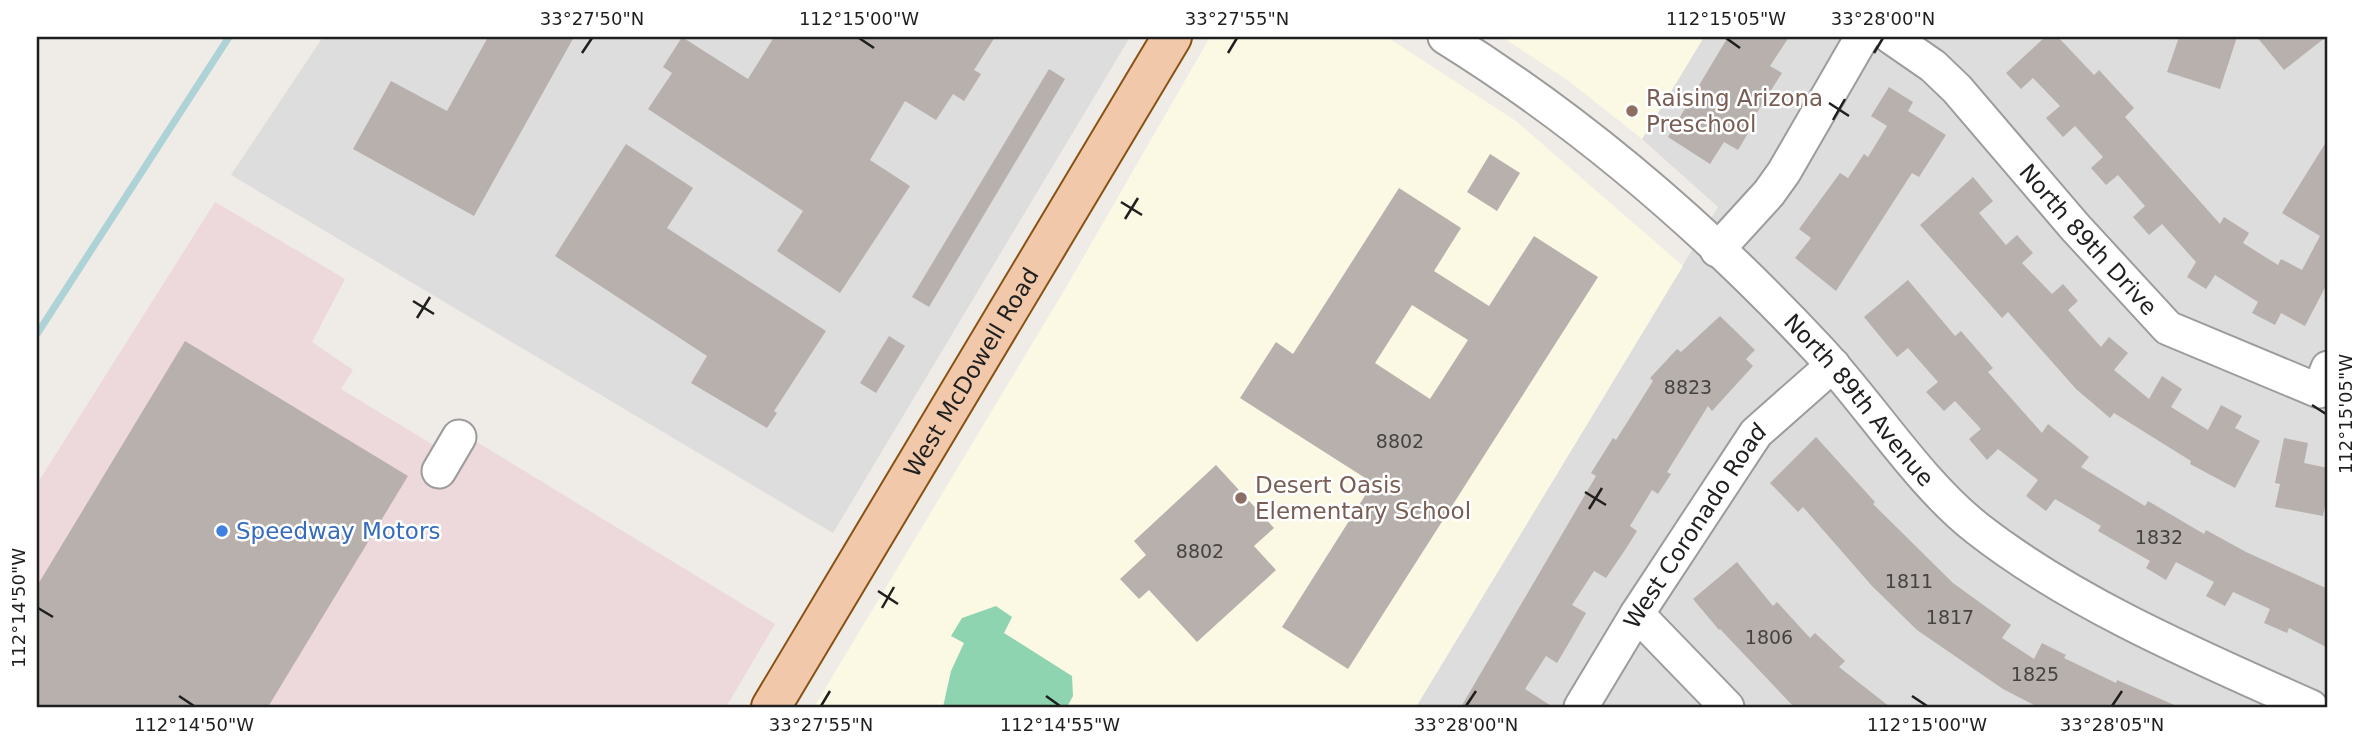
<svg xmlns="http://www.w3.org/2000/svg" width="2365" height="744" font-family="'DejaVu Sans',sans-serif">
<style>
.residential{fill:#ddd}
.commercial{fill:#edd9db}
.education{fill:#fbf8e4}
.pitch{fill:#8fd4b0}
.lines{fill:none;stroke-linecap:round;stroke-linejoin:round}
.stream{stroke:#add3d7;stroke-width:7}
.building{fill:#b8b0ad;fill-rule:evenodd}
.minor-casing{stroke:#9c9c9c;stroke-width:37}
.major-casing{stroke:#885213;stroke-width:42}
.minor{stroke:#fff;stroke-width:33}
.major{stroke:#f1c9aa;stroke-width:38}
.ticks{fill:none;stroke:#1f1f1f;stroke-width:2.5}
.education-dot{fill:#8d6e63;stroke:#fff;stroke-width:2.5}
.shop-dot{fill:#3f7fe0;stroke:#fff;stroke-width:2.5}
.labels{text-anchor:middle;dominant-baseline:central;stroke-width:5;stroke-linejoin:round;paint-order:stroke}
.number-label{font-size:19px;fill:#454342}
.education-label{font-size:23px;fill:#785e54;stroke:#fff;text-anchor:start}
.street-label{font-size:23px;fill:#1f1f1f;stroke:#fff}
.shop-label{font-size:23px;fill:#366cbe;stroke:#fff;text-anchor:start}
.neatline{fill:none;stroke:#1f1f1f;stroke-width:2.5}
.ticks-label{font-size:18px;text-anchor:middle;fill:#1f1f1f}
</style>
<rect width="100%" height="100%" fill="#efebe7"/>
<g class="residential">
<path d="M323,37H1130L833,533L231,175Z"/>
<path d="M1704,37H2328V707H1416L1718,207L1642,139Z"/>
</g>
<path class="commercial" d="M215,202L345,279L312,342L353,370L341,389L435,446L449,425L775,624L726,707H37V484Z"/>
<g class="education">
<path d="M1210,37H1387L1516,121L1683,266L1416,707H814L1065,289Z"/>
<path d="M1502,37H1501H1704L1642,139L1570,82Z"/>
</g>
<path class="pitch" d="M996,606L1012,617L1004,633L1072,676L1073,696L1067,707H943L951,671L964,643L951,636L962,618Z"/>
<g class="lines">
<path class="stream" d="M37,334L229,37"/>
</g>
<g class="building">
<path d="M488,37H574L474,216L353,149L391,81L447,111Z"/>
<path d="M682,37L748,79L774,37H995L974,70L981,74L964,101L953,94L936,120L905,101L870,160L910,186L840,293L777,251L803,211L648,109L672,73L663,67Z"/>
<path d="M1728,37H1789L1770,66L1782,73L1747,128L1750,130L1738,150L1724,142L1710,164L1668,137Z"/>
<path d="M2045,37H2058L2094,75L2099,70L2134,108L2125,117L2220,224L2224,217L2249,233L2243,243L2278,265L2281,259L2302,270L2320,236L2282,213L2328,139V282L2305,326L2281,313L2275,325L2252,313L2258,302L2215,275L2206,289L2187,277L2196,262L2162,224L2149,235L2133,217L2145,206L2118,175L2106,185L2091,168L2103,157L2075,126L2063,137L2046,118L2060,106L2033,78L2021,89L2006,73Z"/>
<path d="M2179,37H2237L2220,89L2167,72Z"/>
<path d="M2257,37H2326L2284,70Z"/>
<path d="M1049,69L1065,79L929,307L912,297Z"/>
<path d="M1889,87L1913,102L1908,111L1946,135L1919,177L1912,173L1836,291L1795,258L1811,238L1799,229L1840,173L1848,178L1864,154L1868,157L1887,126L1871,116Z"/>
<path d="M626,144L693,188L667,228L826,331L774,411L777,413L767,428L691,383L707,356L555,256Z"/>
<path d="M1490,154L1520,173L1497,211L1467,192Z"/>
<path d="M1973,177L1993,201L1979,213L2006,245L2017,235L2033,253L2022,263L2052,294L2063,284L2078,301L2068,310L2101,347L2109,337L2128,353L2114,370L2149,399L2162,376L2182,389L2171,407L2208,430L2221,405L2242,416L2235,428L2260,441L2235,488L2190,464L2191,461L2114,413L2110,418L2076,389L2008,312L2002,318L1920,225Z"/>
<path d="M1399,188L1461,228L1434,271L1489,306L1534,236L1598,277L1348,669L1282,627L1373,483L1240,398L1276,342L1293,354ZM1412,305L1468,340L1430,399L1375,363Z"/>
<path d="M1908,280L1955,336L1961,331L1993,368L1988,372L2042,433L2048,424L2089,457L2081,467L2145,506L2148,501L2204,534L2206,530L2246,552L2328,589V648L2289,628L2287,633L2264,623L2270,609L2233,592L2225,606L2206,596L2214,582L2176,562L2166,580L2146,568L2150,561L2098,531L2101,526L2055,499L2046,511L2026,496L2038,480L1998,449L1987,460L1969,439L1981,429L1955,401L1944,411L1926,392L1938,382L1908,348L1897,357L1864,317Z"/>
<path d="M1720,316L1755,350L1746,359L1753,366L1712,411L1708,406L1667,472L1671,474L1658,494L1652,490L1630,526L1637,531L1625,550L1606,578L1594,571L1572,605L1586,613L1570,641L1557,663L1546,656L1525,689L1553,707H1461L1596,476L1591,473L1613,438L1616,440L1653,381L1650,378L1677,349L1681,352Z"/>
<path d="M889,336L905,346L876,393L860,383Z"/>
<path d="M185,341L408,476L268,707H37V586Z"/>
<path d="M1816,437L1875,502L1873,504L1953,583L2011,625L2002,638L2034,659L2042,643L2066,655L2064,658L2116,683L2117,680L2179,707H2038L2003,689L1917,630L1872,586L1803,507L1798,512L1770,483Z"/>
<path d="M2284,438L2308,443L2304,463L2328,468V490L2323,516L2275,507L2280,484L2275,483Z"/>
<path d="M1216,465L1274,528L1254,546L1276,570L1197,642L1149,590L1139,599L1120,579L1146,555L1134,541Z"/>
<path d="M1737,562L1773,606L1777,602L1810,638L1815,633L1845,661L1839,667L1890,707H1794L1720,629L1719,630L1693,599Z"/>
</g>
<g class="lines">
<g class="minor-casing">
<g id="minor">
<path id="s1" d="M1445,37C1582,122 1709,232 1819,350C1871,406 1919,483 1978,529C2074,604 2199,657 2311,707"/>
<path id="s2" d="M1891,37L1933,66L1957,89L2075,227L2168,328L2319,391L2328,368"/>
<path d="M1717,250L1769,193L1784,172L1862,37"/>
<path d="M439,471L459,437"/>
<path d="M1637,614L1727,707"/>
<path id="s3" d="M1581,707L1637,614L1756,433L1833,365"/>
</g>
</g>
<g class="major-casing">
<g id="major">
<path id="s4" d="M771,707L1172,37"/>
</g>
</g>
<use href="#minor" class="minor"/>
<use href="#major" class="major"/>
</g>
<path class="ticks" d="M859,38L874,48M1726,38L1740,48M582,53L592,38M1228,53L1237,38M1874,53L1883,38M1829,103L1849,116M1833,120L1845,99M1121,202L1142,215M1125,219L1138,198M413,301L434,314M417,318L430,297M2312,405L2326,414M1585,492L1606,505M1589,509L1602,488M878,591L898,604M38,608L53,617M882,608L894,587M179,696L194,706M1046,696L1060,706M1912,696L1927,706M821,706L830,691M1466,706L1476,691M2112,706L2122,691"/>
<g class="education-dot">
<circle cx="1632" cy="111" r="7"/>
<circle cx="1241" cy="498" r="7"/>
</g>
<circle class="shop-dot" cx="222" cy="531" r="7"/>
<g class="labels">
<g class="number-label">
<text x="1688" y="387">8823</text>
<text x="1400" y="441">8802</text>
<text x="2159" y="537">1832</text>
<text x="1200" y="551">8802</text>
<text x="1909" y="581">1811</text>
<text x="1950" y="617">1817</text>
<text x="1769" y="637">1806</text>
<text x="2035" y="674">1825</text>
</g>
<g class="education-label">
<text x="1646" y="98">Raising Arizona<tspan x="1646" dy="26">Preschool</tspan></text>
<text x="1255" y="485">Desert Oasis<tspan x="1255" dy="26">Elementary School</tspan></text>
</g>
<g class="street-label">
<text stroke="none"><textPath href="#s2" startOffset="284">North 89th Drive</textPath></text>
<text stroke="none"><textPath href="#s4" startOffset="390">West McDowell Road</textPath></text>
<text stroke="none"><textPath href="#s1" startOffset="553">North 89th Avenue</textPath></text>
<text stroke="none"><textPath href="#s3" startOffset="214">West Coronado Road</textPath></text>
</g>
<g class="shop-label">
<text x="236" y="531">Speedway Motors</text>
</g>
</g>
<rect width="2365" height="744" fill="none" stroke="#ffffff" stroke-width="77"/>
<rect x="38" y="38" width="2288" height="668" class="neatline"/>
<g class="ticks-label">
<text x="592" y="25">33°27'50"N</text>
<text x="859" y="25">112°15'00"W</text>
<text x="1237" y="25">33°27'55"N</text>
<text x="1726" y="25">112°15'05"W</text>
<text x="1883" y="25">33°28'00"N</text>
<text transform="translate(2346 414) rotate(-90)" y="6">112°15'05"W</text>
<text transform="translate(19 608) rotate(-90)" y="6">112°14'50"W</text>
<text x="194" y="731">112°14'50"W</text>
<text x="821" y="731">33°27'55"N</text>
<text x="1060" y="731">112°14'55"W</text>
<text x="1466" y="731">33°28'00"N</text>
<text x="1927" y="731">112°15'00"W</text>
<text x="2112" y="731">33°28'05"N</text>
</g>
</svg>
